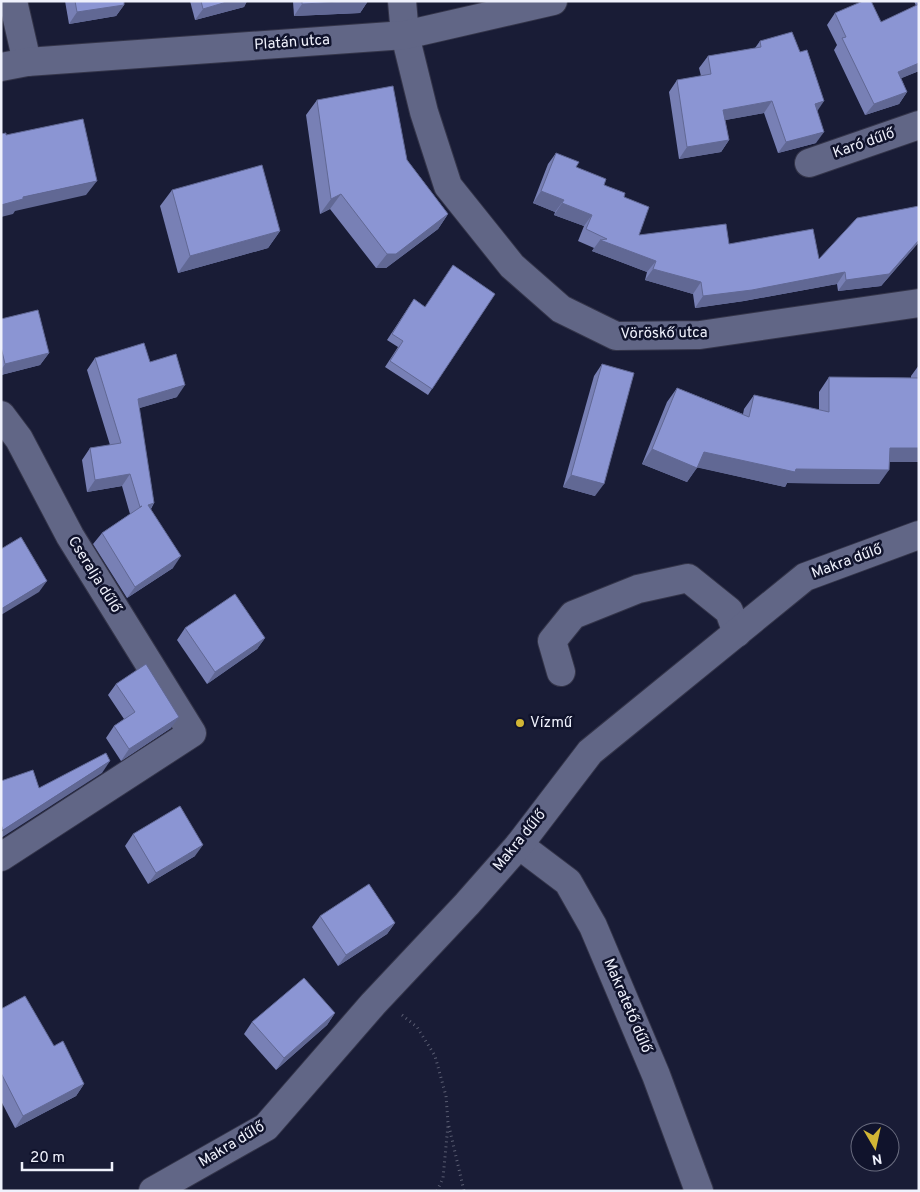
<svg xmlns="http://www.w3.org/2000/svg" width="920" height="1192" font-family="Overpass,sans-serif">
<style>
.lines{fill:none;stroke-linecap:round;stroke-linejoin:round}
.minor-casing{stroke:#34354a;stroke-width:30}
.path{stroke:#5b5e73;stroke-width:3;stroke-dasharray:1 4;stroke-linecap:butt}
.minor{stroke:#616686;stroke-width:28}
.wall{fill:#7880b5}
.shaded-wall{fill:#616894}
.building{fill:#8b95d3;stroke:#616894}
.poi-dot{fill:#d2b635;stroke:#10132c;stroke-width:2}
.labels{text-anchor:middle;dominant-baseline:central;stroke-width:5;stroke-linejoin:round;paint-order:stroke}
.street-label{font-size:15px;fill:#eff1fc;stroke:#10132c}
.poi-label{font-size:15px;fill:#eff1fc;stroke:#10132c;text-anchor:start}
</style>
<rect width="100%" height="100%" fill="#191c36"/>
<g class="lines">
<g class="minor-casing">
<g id="minor">
<path d="M13,1L27,62"/>
<path d="M402,1L405,35L424,112L448,186L512,266L561,309L616,336L700,335L919,303"/>
<path d="M1,67L27,62L405,35L553,1"/>
<path d="M809,163L919,125"/>
<path d="M1,415L19,439L70,536L192,733L1,857"/>
<path d="M561,672L552,641L573,615L638,589L688,578L729,611L737,633"/>
<path d="M519,845L568,882L593,926L656,1075L699,1191"/>
<path d="M153,1191L266,1127L373,1004L467,904L519,845L590,752L805,577L919,535"/>
</g>
</g>
<g class="path">
<path d="M402,1015L417,1027L435,1056L446,1096L448,1122L464,1191"/>
<path d="M437,1191L443,1178L448,1125"/>
</g>
<use href="#minor" class="minor"/>
</g>
<g class="wall">
<path d="M65,1H124V5L116,16L69,24Z"/>
<path d="M190,1H247L244,7L195,20Z"/>
<path d="M293,1H368L360,13L294,16Z"/>
<path d="M914,1H919V71L901,78L907,92L899,104L865,115L834,50L837,45L827,25L835,13L881,22L916,6Z"/>
<path d="M760,41L817,111L816,143L778,153L764,113L725,120L729,140L721,152L679,159L669,92L677,80L701,76L699,68L708,56L755,48Z"/>
<path d="M317,100L407,160L448,214L438,229L386,268H376L330,209L320,214L306,115Z"/>
<path d="M556,153L576,167L624,197L639,235L729,244L819,259L919,206V242L881,286L838,291L837,284L744,301L695,308L693,294L645,280L647,272L592,251L594,248L578,241L584,226L554,215L555,212L533,203L548,164Z"/>
<path d="M172,190L280,231L268,248L178,273L160,206Z"/>
<path d="M495,294L428,395L385,367L398,347L387,340L414,299L425,307Z"/>
<path d="M1,319L49,353L40,365L1,375Z"/>
<path d="M95,358L150,362L177,397L139,408L154,503L151,509L173,568L127,598L93,544L102,533L130,514L122,486L87,492L82,460L90,448L110,445L87,370Z"/>
<path d="M602,364L595,496L563,487L594,376Z"/>
<path d="M919,365V462H889L879,484L787,483L785,487L697,467L687,482L642,464L667,402L677,388L743,414L744,409L754,395L819,410V392L829,377L911,378V376Z"/>
<path d="M185,628L265,638L257,649L207,684L177,640Z"/>
<path d="M116,684L171,728L121,761L106,738L114,726L124,719L108,695Z"/>
<path d="M133,834L195,856L148,884L125,846Z"/>
<path d="M320,916L395,923L387,934L338,966L312,927Z"/>
<path d="M1,1009L54,1046L84,1084L76,1096L15,1128L1,1101Z"/>
<path d="M335,1013L327,1025L276,1070L244,1034L252,1022Z"/>
</g>
<g class="shaded-wall">
<path d="M230,1H247L244,7L195,20L203,9Z"/>
<path d="M368,1L360,13L294,16L302,4Z"/>
<path d="M124,5L116,16L69,24L77,12Z"/>
<path d="M919,63V71L890,83L898,72Z"/>
<path d="M907,92L899,104L865,115L874,104Z"/>
<path d="M772,101L764,113L715,122L723,110Z"/>
<path d="M824,101L816,113L815,104Z"/>
<path d="M824,132L816,143L778,153L786,142Z"/>
<path d="M729,140L721,152L679,159L687,147Z"/>
<path d="M97,181L86,195L15,211L13,214L1,217V205L23,197Z"/>
<path d="M541,191L564,200L555,212L533,203Z"/>
<path d="M341,194L330,209L320,214L331,199Z"/>
<path d="M562,203L592,215L584,226L554,215Z"/>
<path d="M448,214L438,229L386,268H376L387,254Z"/>
<path d="M280,231L268,248L178,273L190,256Z"/>
<path d="M600,240L656,261L647,272L592,251Z"/>
<path d="M919,240V242L881,286L838,291L846,280Z"/>
<path d="M653,269L701,282L693,294L645,280Z"/>
<path d="M845,272L837,284L744,301L695,308L703,296Z"/>
<path d="M49,353L40,365L1,375V370L5,364Z"/>
<path d="M185,385L177,397L130,411L138,399Z"/>
<path d="M890,448H919V462H880Z"/>
<path d="M652,449L704,452L796,469L889,470L879,484L787,483L785,487L695,467L697,468L687,482L642,464Z"/>
<path d="M130,474L122,486L87,492L95,480Z"/>
<path d="M571,475L604,484L595,496L563,487Z"/>
<path d="M154,503L146,515L148,505Z"/>
<path d="M181,556L173,568L127,598L135,587Z"/>
<path d="M47,581L39,592L1,615V609Z"/>
<path d="M265,638L257,649L207,684L215,672Z"/>
<path d="M179,717L171,728L121,761L129,749Z"/>
<path d="M110,761L102,773L1,838V833L3,830Z"/>
<path d="M203,845L195,856L148,884L156,873Z"/>
<path d="M395,923L387,934L338,966L346,955Z"/>
<path d="M335,1013L327,1025L276,1070L284,1058Z"/>
<path d="M84,1084L76,1096L15,1128L23,1116Z"/>
</g>
<g class="building">
<path d="M75,1H124V5L77,12Z"/>
<path d="M201,1H230L203,9Z"/>
<path d="M302,1H362L302,4Z"/>
<path d="M863,1H871L881,22L919,4V63L898,72L907,92L874,104L842,38L846,37L835,13Z"/>
<path d="M792,32L800,52L807,50L824,101L815,104L824,132L786,142L772,101L723,110L729,140L687,147L677,80L711,74L708,56L761,47L760,41Z"/>
<path d="M393,86L407,160L448,214L396,254H387L341,194L331,199L317,100Z"/>
<path d="M83,119L97,181L23,197V199L1,205V134L6,133V135Z"/>
<path d="M556,153L579,162L576,167L606,179L604,185L625,193L624,197L649,207L639,235L726,224L729,244L813,229L819,259L857,218L919,206V240L889,274L846,280L845,272L752,290L703,296L701,282L653,269L656,261L600,240L607,239L586,229L592,215L562,203L564,200L541,191Z"/>
<path d="M262,165L280,231L190,256L172,190Z"/>
<path d="M453,265L495,294L432,389L390,361L403,341L392,334L414,299L425,307Z"/>
<path d="M38,310L49,353L5,364L1,347V319Z"/>
<path d="M144,343L150,362L176,354L185,385L138,399L154,503L148,505L181,556L135,587L102,533L142,506L140,507L130,474L95,480L90,448L121,443L95,358Z"/>
<path d="M602,364L634,373L604,484L571,475Z"/>
<path d="M829,377L919,378V448H890L889,470L796,469L795,472L704,452L697,468L652,449L677,388L749,417L754,395L829,412Z"/>
<path d="M21,537L47,581L1,609V549Z"/>
<path d="M235,594L265,638L215,672L185,628Z"/>
<path d="M146,664L179,717L129,749L114,726L135,712L116,684Z"/>
<path d="M106,753L110,761L3,830L1,824V781L33,770L39,788Z"/>
<path d="M180,806L203,845L156,873L133,834Z"/>
<path d="M369,884L395,923L346,955L320,916Z"/>
<path d="M304,978L335,1013L284,1058L252,1022Z"/>
<path d="M25,996L54,1046L63,1041L84,1084L23,1116L1,1073V1009Z"/>
</g>
<circle class="poi-dot" cx="520" cy="723" r="5"/>
<g class="labels">
<g class="street-label">
<text transform="translate(292 43) rotate(-4)">Platán utca</text>
<text transform="translate(864 144) rotate(-19)">Karó dűlő</text>
<text transform="translate(664 334) rotate(-1)">Vöröskő utca</text>
<text transform="translate(847 562) rotate(-20)">Makra dűlő</text>
<text transform="translate(94 575) rotate(58)">Cseralja dűlő</text>
<text transform="translate(520 841) rotate(-51)">Makra dűlő</text>
<text transform="translate(627 1006) rotate(67)">Makratető dűlő</text>
<text transform="translate(232 1145) rotate(-31)">Makra dűlő</text>
</g>
<g class="poi-label">
<text x="530" y="723">Vízmű</text>
</g>
</g>
<rect width="920" height="1192" fill="none" stroke="#eff1fc" stroke-width="5"/>
<g transform="translate(875 1147) rotate(171)"><circle r="24" fill="#10132c" stroke="#696c7f"/>
<path d="M0-4L9 19L0 12L-9 19Z" fill="#d2b635"/>
<text y="-8" font-size="14" font-weight="bold" text-anchor="middle" fill="#eff1fc">N</text>
</g>
<path d="M22 1162v8h90v-8" fill="none" stroke="#eff1fc" stroke-width="2.5"/>
<text x="30" y="1162" font-size="15" fill="#eff1fc" stroke="#10132c" stroke-width="4" paint-order="stroke">20 m</text>
</svg>
